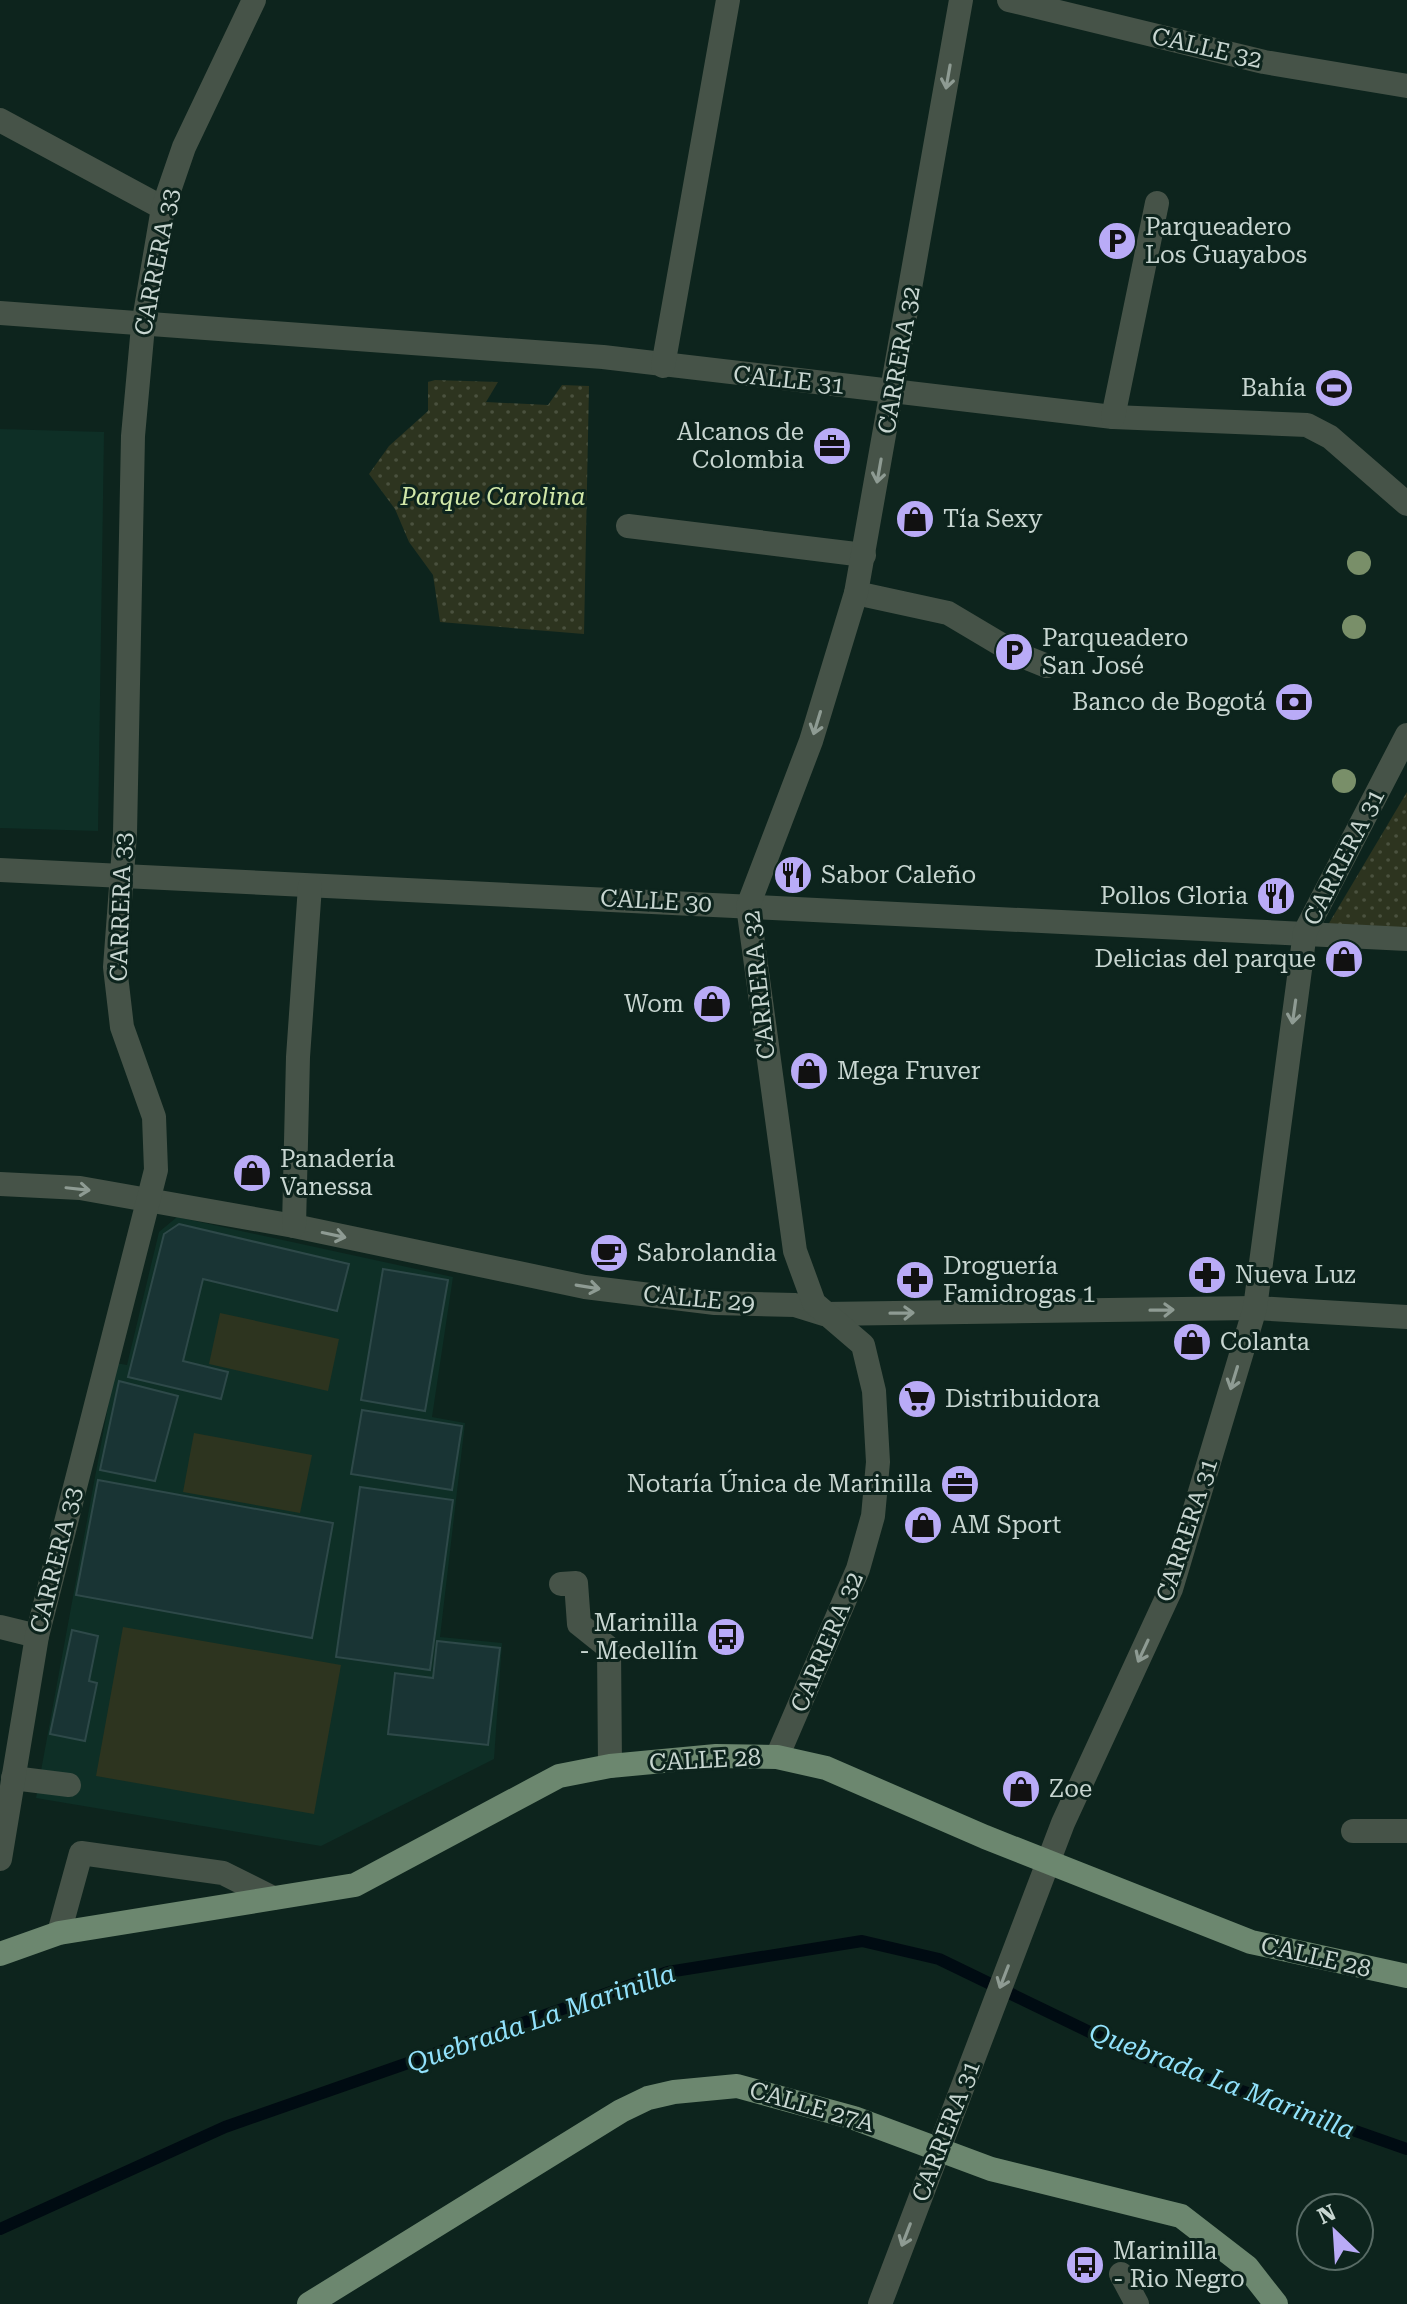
<svg xmlns="http://www.w3.org/2000/svg" width="1407" height="2304" font-family="'Roboto Serif',serif">
<style>
.built{fill:#0e2f26}
.green{fill:#2d341f}
.park{fill:url(#park-dots)}
.lines{fill:none;stroke-linecap:round;stroke-linejoin:round}
.stream{stroke:#000b12;stroke-width:12}
.building{fill:#193434;stroke:#2e4949;stroke-width:2}
.minor{stroke:#465348;stroke-width:24}
.major{stroke:#6c876f;stroke-width:24}
.tree{fill:#798f69}
.oneway{stroke:#8e9b93}
.labels{text-anchor:middle;dominant-baseline:central;stroke-width:6;stroke-linejoin:round;paint-order:stroke}
.street-label{font-size:24px;fill:#c8d6d1;stroke:#0d241d}
.poi-label{font-size:24px;fill:#c8d6d1;stroke:#0d241d;text-anchor:start}
.park-label{font-size:24px;font-style:italic;fill:#d1e7a8;stroke:#0d241d}
.water-label{font-size:26px;font-style:italic;fill:#92e2fc;stroke:#0d241d}
</style>
<defs>
<pattern id="park-dots" width="8" height="8" patternUnits="userSpaceOnUse" patternTransform="scale(2)"><rect width="8" height="8" fill="#2d341f"/><path d="M2 2h.1M6 6h.1" fill="none" stroke="#4a513e" stroke-width="1.8" stroke-linecap="round"/></pattern>
</defs>
<rect width="100%" height="100%" fill="#0d241d"/>
<g class="built">
<path d="M0,429L104,432L98,831L0,828Z"/>
<path d="M177,1217L453,1277L432,1417L465,1423L440,1637L502,1643L494,1759L321,1846L36,1798L116,1363L127,1365L159,1232Z"/>
</g>
<g class="green">
<path d="M220,1313L339,1339L328,1391L209,1364Z"/>
<path d="M194,1433L312,1455L300,1513L183,1492Z"/>
<path d="M123,1627L341,1665L314,1814L96,1776Z"/>
</g>
<g class="park">
<path d="M435,380L498,382L486,402L548,405L562,385L589,386L584,634L440,622L433,575L409,542L395,509L369,474L389,446L428,411V382Z"/>
<path d="M1407,792V943L1322,935Z"/>
</g>
<g class="lines">
<path class="stream" d="M0,2229L225,2127L668,1972L862,1941L939,1959L1133,2053L1407,2149"/>
</g>
<g class="building">
<path d="M179,1224L349,1264L337,1311L203,1279L183,1361L228,1372L221,1399L128,1377L164,1234Z"/>
<path d="M383,1269L448,1280L425,1411L361,1400Z"/>
<path d="M119,1381L178,1396L155,1481L100,1470Z"/>
<path d="M362,1410L462,1426L452,1490L351,1474Z"/>
<path d="M98,1480L333,1523L312,1638L76,1595Z"/>
<path d="M360,1487L453,1500L430,1670L336,1657Z"/>
<path d="M72,1630L98,1636L89,1681L97,1683L85,1741L50,1734Z"/>
<path d="M437,1641L500,1648L488,1745L388,1734L395,1673L433,1678Z"/>
</g>
<g class="lines">
<g class="minor">
<path d="M1009,0L1264,62L1407,86"/>
<path d="M0,120L163,208"/>
<path d="M0,313L603,357L1113,417L1307,425L1330,437L1407,504"/>
<path d="M663,366L728,0"/>
<path d="M1113,417L1157,203"/>
<path d="M628,526L864,555"/>
<path d="M856,593L948,613L1017,654L1047,666"/>
<path d="M0,870L1407,939"/>
<path d="M0,1184L80,1188L294,1226L585,1287L715,1303L795,1305L824,1314L1255,1308L1407,1317"/>
<path d="M294,1226L298,1057L310,886"/>
<path d="M561,1584L576,1583L579,1624L609,1648L610,1766"/>
<path d="M0,1627L37,1636"/>
<path d="M777,1757L858,1569L873,1516L878,1462L874,1391L863,1345L814,1303L795,1251L748,906L811,741L856,593L961,0"/>
<path d="M13,1778L69,1785"/>
<path d="M1353,1831H1407"/>
<path d="M0,1859L37,1636L156,1170L154,1117L122,1027L115,967L125,834L133,436L143,326L163,208L184,147L254,0"/>
<path d="M59,1933L81,1853L223,1873L273,1898"/>
<path d="M1121,2274L1137,2304"/>
<path d="M880,2304L1063,1823L1171,1589L1255,1308L1305,932L1407,735"/>
</g>
<g class="major">
<path d="M0,1954L59,1933L355,1885L559,1776L610,1766L716,1756L777,1757L826,1768L985,1837L1251,1942L1407,1976"/>
<path d="M309,2304L621,2111L648,2098L674,2092L737,2086L854,2118L991,2169L1181,2216L1247,2267L1276,2304"/>
</g>
</g>
<g class="tree">
<circle cx="1359" cy="563" r="12"/>
<circle cx="1354" cy="627" r="12"/>
<circle cx="1344" cy="781" r="12"/>
</g>
<defs><path id="oneway-shaft" d="M-6 0H5M1.5-3L5.5 0L1.5 3" fill="none" stroke-width="1.6" stroke-linecap="round" stroke-linejoin="round" transform="scale(2)"/></defs>
<g class="oneway">
<use href="#oneway-shaft" transform="translate(948 77) rotate(100)"/>
<use href="#oneway-shaft" transform="translate(879 471) rotate(100)"/>
<use href="#oneway-shaft" transform="translate(817 723) rotate(107)"/>
<use href="#oneway-shaft" transform="translate(1294 1012) rotate(98)"/>
<use href="#oneway-shaft" transform="translate(78 1189) rotate(6)"/>
<use href="#oneway-shaft" transform="translate(334 1235) rotate(12)"/>
<use href="#oneway-shaft" transform="translate(588 1287) rotate(9)"/>
<use href="#oneway-shaft" transform="translate(1162 1310) rotate(-1)"/>
<use href="#oneway-shaft" transform="translate(902 1313) rotate(-1)"/>
<use href="#oneway-shaft" transform="translate(1234 1378) rotate(107)"/>
<use href="#oneway-shaft" transform="translate(1143 1651) rotate(115)"/>
<use href="#oneway-shaft" transform="translate(1004 1977) rotate(111)"/>
<use href="#oneway-shaft" transform="translate(906 2235) rotate(111)"/>
</g>
<defs>
<g id="parking-disc" transform="scale(2)"><circle r="9.5" fill="#b9abf7" stroke="#0d241d"/><path d="M-3.5-5.5H1a3.5 3.5 0 0 1 0 7H-1V5.5H-3.5ZM-1-3.4V-.6H.8a1.4 1.4 0 0 0 0-2.8Z" fill="#111"/></g>
<g id="stadium-disc" transform="scale(2)"><circle r="9.5" fill="#b9abf7" stroke="#0d241d"/><path d="M0-5a6.5 5 0 1 0 0 10a6.5 5 0 1 0 0-10ZM-3.5-1.8h7v3.6h-7Z" fill="#111"/></g>
<g id="office-disc" transform="scale(2)"><circle r="9.5" fill="#b9abf7" stroke="#0d241d"/><path d="M-6-3h4V-5.5h4V-3h4V5H-6ZM-1-4.5V-3h2v-1.5ZM-6 0V1H6V0Z" fill="#111"/></g>
<g id="shop-disc" transform="scale(2)"><circle r="9.5" fill="#b9abf7" stroke="#0d241d"/><path d="M-5-2.5h2.3a2.7 3.5 0 0 1 5.4 0H5L5.5 6h-11ZM-1.5-2.5h3a1.5 2.3 0 0 0-3 0Z" fill="#111"/></g>
<g id="bank-disc" transform="scale(2)"><circle r="9.5" fill="#b9abf7" stroke="#0d241d"/><path d="M-6-4H6V4H-6ZM0-2.3a2.3 2.3 0 1 0 0 4.6a2.3 2.3 0 1 0 0-4.6Z" fill="#111"/></g>
<g id="restaurant-disc" transform="scale(2)"><circle r="9.5" fill="#b9abf7" stroke="#0d241d"/><path d="M-5-6h1v4h1v-4h1v4h1v-4h1v5L-1.5 .5V6h-2V.5L-5-1ZM5-6V6H3V1.5H1.5Q1.5-4 5-6Z" fill="#111"/></g>
<g id="cafe-disc" transform="scale(2)"><circle r="9.5" fill="#b9abf7" stroke="#0d241d"/><path d="M-5.5-4.5H6V0H3Q3 3.5 0 3.5H-2.5Q-5.5 3.5-5.5 0ZM3-3.2v2h1.7v-2ZM-6 4.5H4V6H-6Z" fill="#111"/></g>
<g id="pharmacy-disc" transform="scale(2)"><circle r="9.5" fill="#b9abf7" stroke="#0d241d"/><path d="M-2-6h4v4h4v4h-4v4h-4v-4h-4v-4h4Z" fill="#111"/></g>
<g id="supermarket-disc" transform="scale(2)"><circle r="9.5" fill="#b9abf7" stroke="#0d241d"/><path d="M-6-5.5h2.5l.6 2H6L4.5 2H-2.5L-4.4-4H-6ZM-1.5 3.2a1.3 1.3 0 1 0 .1 0ZM3 3.2a1.3 1.3 0 1 0 .1 0Z" fill="#111"/></g>
<g id="bus-disc" transform="scale(2)"><circle r="9.5" fill="#b9abf7" stroke="#0d241d"/><path d="M-5-6H5V4H4V6H2V4H-2V6H-4V4H-5ZM-3.5-4V0h7V-4ZM-3.5 1.2v1.5H-2V1.2ZM2 1.2v1.5H3.5V1.2Z" fill="#111"/></g>
</defs>
<g fill-rule="evenodd">
<use href="#parking-disc" x="1117" y="241"/>
<use href="#stadium-disc" x="1334" y="388"/>
<use href="#office-disc" x="832" y="446"/>
<use href="#shop-disc" x="915" y="519"/>
<use href="#parking-disc" x="1014" y="652"/>
<use href="#bank-disc" x="1294" y="702"/>
<use href="#restaurant-disc" x="793" y="875"/>
<use href="#restaurant-disc" x="1276" y="896"/>
<use href="#shop-disc" x="1344" y="959"/>
<use href="#shop-disc" x="712" y="1004"/>
<use href="#shop-disc" x="809" y="1071"/>
<use href="#shop-disc" x="252" y="1173"/>
<use href="#cafe-disc" x="609" y="1253"/>
<use href="#pharmacy-disc" x="1207" y="1275"/>
<use href="#pharmacy-disc" x="915" y="1280"/>
<use href="#shop-disc" x="1192" y="1342"/>
<use href="#supermarket-disc" x="917" y="1399"/>
<use href="#office-disc" x="960" y="1484"/>
<use href="#shop-disc" x="923" y="1525"/>
<use href="#bus-disc" x="726" y="1637"/>
<use href="#shop-disc" x="1021" y="1789"/>
<use href="#bus-disc" x="1085" y="2265"/>
</g>
<g class="labels">
<g class="street-label">
<text transform="translate(1207 48) rotate(13)">CALLE 32</text>
<text transform="translate(157 262) rotate(-79)">CARRERA 33</text>
<text transform="translate(899 360) rotate(-80)">CARRERA 32</text>
<text transform="translate(789 380) rotate(6)">CALLE 31</text>
<text transform="translate(1344 857) rotate(-63)">CARRERA 31</text>
<text transform="translate(656 901) rotate(3)">CALLE 30</text>
<text transform="translate(121 907) rotate(-88)">CARRERA 33</text>
<text transform="translate(759 985) rotate(-96)">CARRERA 32</text>
<text transform="translate(699 1299) rotate(5)">CALLE 29</text>
<text transform="translate(1187 1530) rotate(-72)">CARRERA 31</text>
<text transform="translate(56 1560) rotate(-76)">CARRERA 33</text>
<text transform="translate(827 1642) rotate(-67)">CARRERA 32</text>
<text transform="translate(705 1760) rotate(-3)">CALLE 28</text>
<text transform="translate(1316 1957) rotate(13)">CALLE 28</text>
<text transform="translate(812 2107) rotate(16)">CALLE 27A</text>
<text transform="translate(946 2131) rotate(-69)">CARRERA 31</text>
</g>
<g class="poi-label">
<text x="1145" y="227">Parqueadero<tspan x="1145" dy="28">Los Guayabos</tspan></text>
<text x="1306" y="388" text-anchor="end">Bahía</text>
<text x="804" y="432" text-anchor="end">Alcanos de<tspan x="804" dy="28">Colombia</tspan></text>
<text x="943" y="519">Tía Sexy</text>
<text x="1042" y="638">Parqueadero<tspan x="1042" dy="28">San José</tspan></text>
<text x="1266" y="702" text-anchor="end">Banco de Bogotá</text>
<text x="821" y="875">Sabor Caleño</text>
<text x="1248" y="896" text-anchor="end">Pollos Gloria</text>
<text x="1316" y="959" text-anchor="end">Delicias del parque</text>
<text x="684" y="1004" text-anchor="end">Wom</text>
<text x="837" y="1071">Mega Fruver</text>
<text x="280" y="1159">Panadería<tspan x="280" dy="28">Vanessa</tspan></text>
<text x="637" y="1253">Sabrolandia</text>
<text x="943" y="1266">Droguería<tspan x="943" dy="28">Famidrogas 1</tspan></text>
<text x="1235" y="1275">Nueva Luz</text>
<text x="1220" y="1342">Colanta</text>
<text x="945" y="1399">Distribuidora</text>
<text x="932" y="1484" text-anchor="end">Notaría Única de Marinilla</text>
<text x="951" y="1525">AM Sport</text>
<text x="698" y="1623" text-anchor="end">Marinilla<tspan x="698" dy="28">- Medellín</tspan></text>
<text x="1049" y="1789">Zoe</text>
<text x="1113" y="2251">Marinilla<tspan x="1113" dy="28">- Rio Negro</tspan></text>
</g>
<g class="park-label">
<text x="493" y="497">Parque Carolina</text>
</g>
<g class="water-label">
<text transform="translate(541 2018) rotate(-19)">Quebrada La Marinilla</text>
<text transform="translate(1222 2081) rotate(21)">Quebrada La Marinilla</text>
</g>
</g>
<g transform="translate(1335 2232) rotate(335)"><circle r="38" fill="#0d241d" stroke="#586b65" stroke-width="2"/>
<path d="M0-6L14 30L0 20L-14 30Z" fill="#b9abf7"/>
<text y="-12" font-size="22" font-weight="bold" text-anchor="middle" fill="#c8d6d1">N</text>
</g>
</svg>
